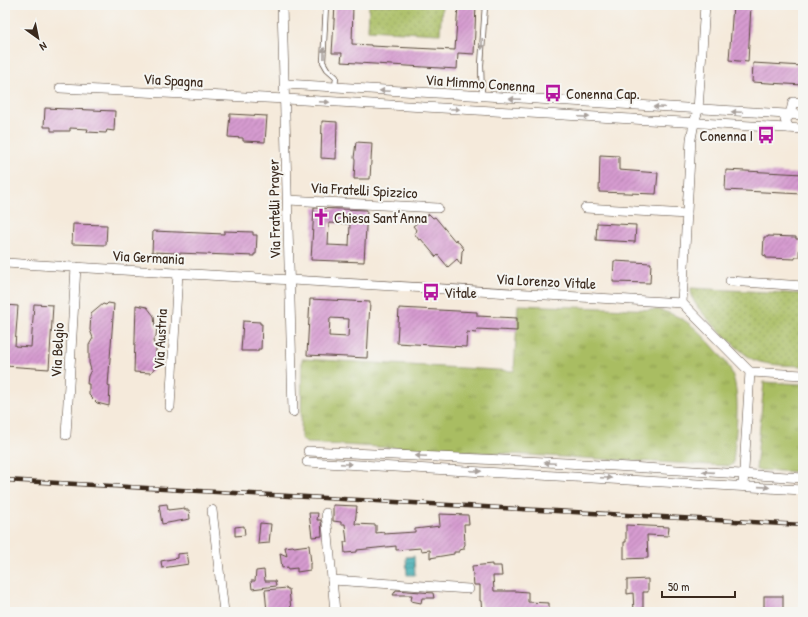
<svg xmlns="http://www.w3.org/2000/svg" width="808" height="617" font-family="'Patrick Hand',sans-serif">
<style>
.grass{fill:url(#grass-tufts);stroke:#727440}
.park{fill:url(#park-dots);stroke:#727440}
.water{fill:url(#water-rules);stroke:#3a6b68}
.building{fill:url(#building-hatch);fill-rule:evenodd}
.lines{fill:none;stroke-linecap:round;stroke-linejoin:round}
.lane-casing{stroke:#57473a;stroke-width:6}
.street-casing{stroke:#57473a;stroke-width:10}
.lane{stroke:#fff;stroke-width:4.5}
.street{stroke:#fff;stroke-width:9}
.rail-casing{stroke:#3b2a1e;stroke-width:4.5}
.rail{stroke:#f6f6f2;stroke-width:3;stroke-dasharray:9;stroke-linecap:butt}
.oneway{fill:#a79f9a}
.labels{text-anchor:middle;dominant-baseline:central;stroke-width:4;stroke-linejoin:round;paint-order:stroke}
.street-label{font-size:15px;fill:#3b2a1e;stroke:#f6f6f2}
.poi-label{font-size:15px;fill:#3b2a1e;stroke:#f6f6f2;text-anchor:start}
</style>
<defs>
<pattern id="grass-tufts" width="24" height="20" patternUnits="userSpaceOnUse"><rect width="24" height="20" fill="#a9bd62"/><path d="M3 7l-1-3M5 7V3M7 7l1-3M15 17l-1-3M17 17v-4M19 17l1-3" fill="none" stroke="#8b9a50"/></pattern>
<pattern id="park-dots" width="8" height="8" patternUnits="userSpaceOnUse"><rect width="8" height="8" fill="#a9bd62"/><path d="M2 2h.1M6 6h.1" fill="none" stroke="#8b9a50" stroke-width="1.8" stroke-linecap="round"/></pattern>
<pattern id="water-rules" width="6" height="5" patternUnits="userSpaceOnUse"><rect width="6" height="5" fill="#3aacb2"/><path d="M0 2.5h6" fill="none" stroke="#328c90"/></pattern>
<pattern id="building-hatch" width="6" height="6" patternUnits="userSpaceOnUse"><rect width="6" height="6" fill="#d69bd0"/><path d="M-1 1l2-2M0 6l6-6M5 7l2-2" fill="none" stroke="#af7fa8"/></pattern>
</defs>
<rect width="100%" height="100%" fill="#f6f6f2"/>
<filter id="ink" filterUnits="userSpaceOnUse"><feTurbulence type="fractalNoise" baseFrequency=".025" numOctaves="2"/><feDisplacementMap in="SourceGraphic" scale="8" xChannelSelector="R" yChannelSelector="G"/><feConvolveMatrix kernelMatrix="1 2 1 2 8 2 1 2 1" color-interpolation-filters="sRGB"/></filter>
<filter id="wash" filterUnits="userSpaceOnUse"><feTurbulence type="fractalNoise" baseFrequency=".012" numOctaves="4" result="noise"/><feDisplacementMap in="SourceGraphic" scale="16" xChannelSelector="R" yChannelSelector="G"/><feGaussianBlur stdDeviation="0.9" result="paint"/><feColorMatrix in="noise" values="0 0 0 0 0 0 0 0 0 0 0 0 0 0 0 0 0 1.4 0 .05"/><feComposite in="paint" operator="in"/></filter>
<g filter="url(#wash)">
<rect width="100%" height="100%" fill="#f5eadb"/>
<g class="grass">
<path d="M518,305L659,310C680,315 693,325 707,340C715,349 723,357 729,367C743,392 735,435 733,464L730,466L306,443L301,438L302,359L514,371Z"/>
<path d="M764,382L803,384V472L756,470Z"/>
</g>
<g class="park">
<path d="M369,5H442L440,34L368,30Z"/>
<path d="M691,288L803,294V366C787,365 769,366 754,360C742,355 701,314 695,303C692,298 691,293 691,288Z"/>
</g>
<path class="water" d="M414,556L415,575H407L406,557Z"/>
<g id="blocks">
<g class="building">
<path d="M335,5H353L352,44L371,45V46L455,50L458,5H476L474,54L458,53L457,69L341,62L342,53H332Z"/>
<path d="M733,5H751L748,62L729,60Z"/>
<path d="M753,63L803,66V85L752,82Z"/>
<path d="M45,108L115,111L114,131L107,130L106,133L87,132L88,129L70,128V131H51V127H44Z"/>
<path d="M230,114L267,116L265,142L243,141V138L228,137Z"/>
<path d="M322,121L337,122L336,159L321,158Z"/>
<path d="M356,142L372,143L370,179H354L355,160L354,158Z"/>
<path d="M600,155L619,156V170L658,173L656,194L599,192Z"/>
<path d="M726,170L803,174L802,194L725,190Z"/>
<path d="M314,208L367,210L364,262L311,260ZM329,223L350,224L349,246L328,245Z"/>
<path d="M429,214L433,218L435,217L455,241L456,239L464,249L462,251L461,265L457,259L448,267L438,255L436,257L421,239L419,240L414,233L417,231L413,226Z"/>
<path d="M597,223L636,225L635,242L596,240Z"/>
<path d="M73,224L107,225L106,245L72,244Z"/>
<path d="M153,231L224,234V231L253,232V235H257L256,254H254V256L152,252Z"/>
<path d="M768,236L796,237V239H800L799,257H795V259L766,258V256L763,255L764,237H768Z"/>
<path d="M614,261L651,263L650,283L613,282Z"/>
<path d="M310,299L370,302L367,358L307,355ZM330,318L349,319L348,337L329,336Z"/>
<path d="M108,303L114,304L108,386H110L109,406L97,403L89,395V384H87L88,376L91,370L89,363V345L93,338L90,330L91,314L103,304L106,305Z"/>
<path d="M34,304L53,305L49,369L5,366V305L18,306L15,346L31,347Z"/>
<path d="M136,305L147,307L154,316L155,327L157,328L156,336L153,341L156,348L155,367L151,373L134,372Z"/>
<path d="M399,308L477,312V316L517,318V331L477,329L476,333L467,332L466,347L397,343Z"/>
<path d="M243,321L260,322V324H262L261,349H258V351H241Z"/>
<path d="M167,504L168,510L185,508V510H189L190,519L162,524L159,505Z"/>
<path d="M333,505L357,506L355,524L376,525V533L384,532V534L415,532V529L440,526L439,514L468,515L469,524H464L465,545L464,546V549L459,550V552H454V554L430,558V550L421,551V548L396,550V546L357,550V552L345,553L344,542H347L345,524H341V522L333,521Z"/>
<path d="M309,513H318L317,520H321L322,536L312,537Z"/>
<path d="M260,523L271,524L269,543L258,544Z"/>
<path d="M626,525L669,527L668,536L647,535L648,558L624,559V542H626Z"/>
<path d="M244,526L245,535L235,536V527Z"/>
<path d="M309,545L311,563H310V570L297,572V568L288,569V567L282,568L280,553L287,556L285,547L293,546L294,547Z"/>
<path d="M187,553L189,564L162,568L161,561L177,558V554Z"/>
<path d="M492,564V566H501L502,576H493L494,591H515L528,592V602L549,603V612H482L481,601H480V585H474L472,566Z"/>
<path d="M264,570L265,581H275L276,586L252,589L251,581H255L256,571Z"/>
<path d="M648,579V592H643V612H634L633,593L627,594V580Z"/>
<path d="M287,588V589H289L291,610L282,612H267L265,590Z"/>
<path d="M396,590L433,593L434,598H422L421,603L411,601L412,595H393Z"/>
<rect x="764" y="596" width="19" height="16"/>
</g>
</g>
</g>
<g filter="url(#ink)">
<use href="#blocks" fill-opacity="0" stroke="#57473a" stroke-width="1"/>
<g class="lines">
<g class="lane-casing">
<g id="lane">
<path d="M326,5L323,62L327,69L336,77L335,88"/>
<path d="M482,97L481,65L485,5"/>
</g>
</g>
<g class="street-casing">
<g id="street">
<path d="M282,5L293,412"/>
<path d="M705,5L698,110L694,123L691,139L682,303L750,372L743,486"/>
<path d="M285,84L803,115"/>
<path d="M60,88L286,99L803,129"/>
<path d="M789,128L785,120L790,115L793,102L803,103"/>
<path d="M288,200L438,208"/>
<path d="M585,208L687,214"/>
<path d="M5,263L682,303"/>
<path d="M730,281L803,286"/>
<path d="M750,372L803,375"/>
<path d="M170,407L178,273"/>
<path d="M66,435L76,267"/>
<path d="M308,451L566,463L803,478"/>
<path d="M307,462L803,490"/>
<path d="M212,510L224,612"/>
<path d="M326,513L335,612"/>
<path d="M332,580L469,589"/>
</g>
</g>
<use href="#lane" class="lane"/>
<use href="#street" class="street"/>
<g class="rail-casing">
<path id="rail" d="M5,480L803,525"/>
</g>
<use href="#rail" class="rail"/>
</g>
<defs><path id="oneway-solid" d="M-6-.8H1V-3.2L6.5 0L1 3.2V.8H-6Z"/></defs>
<g class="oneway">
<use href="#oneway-solid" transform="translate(482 44) rotate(93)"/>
<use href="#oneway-solid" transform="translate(324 53) rotate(-89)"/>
<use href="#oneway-solid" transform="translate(385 91) rotate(-177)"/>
<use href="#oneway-solid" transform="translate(515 99) rotate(-177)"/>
<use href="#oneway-solid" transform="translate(324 102) rotate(3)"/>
<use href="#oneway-solid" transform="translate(659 107) rotate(-177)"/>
<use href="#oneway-solid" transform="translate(454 109) rotate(3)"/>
<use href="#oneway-solid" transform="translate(737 112) rotate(-177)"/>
<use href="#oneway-solid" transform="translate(584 117) rotate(3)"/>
<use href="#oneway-solid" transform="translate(421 456) rotate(-177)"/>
<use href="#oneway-solid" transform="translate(550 463) rotate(-177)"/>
<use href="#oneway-solid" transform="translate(346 464) rotate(3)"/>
<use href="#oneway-solid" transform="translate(476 471) rotate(3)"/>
<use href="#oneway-solid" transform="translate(708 472) rotate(-176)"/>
<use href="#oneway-solid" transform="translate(606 478) rotate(3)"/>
<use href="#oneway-solid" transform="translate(764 487) rotate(4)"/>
</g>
</g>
<defs>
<g id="bus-bare" transform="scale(1.38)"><path d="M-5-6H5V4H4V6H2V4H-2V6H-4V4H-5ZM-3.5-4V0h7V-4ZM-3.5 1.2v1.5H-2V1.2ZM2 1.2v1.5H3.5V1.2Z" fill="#b5179e" stroke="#f6f6f2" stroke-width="2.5" paint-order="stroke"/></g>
<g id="church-bare" transform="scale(1.38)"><path d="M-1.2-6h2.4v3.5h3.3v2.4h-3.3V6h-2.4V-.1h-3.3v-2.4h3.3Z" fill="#b5179e" stroke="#f6f6f2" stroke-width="2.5" paint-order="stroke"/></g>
</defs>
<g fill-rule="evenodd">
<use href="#bus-bare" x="553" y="93"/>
<use href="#bus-bare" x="766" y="135"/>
<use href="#church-bare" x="321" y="217"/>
<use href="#bus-bare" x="431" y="292"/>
</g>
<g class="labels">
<g class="street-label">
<text transform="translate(173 80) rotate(3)">Via Spagna</text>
<text transform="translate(480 83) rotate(4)">Via Mimmo Conenna</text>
<text transform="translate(364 190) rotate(3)">Via Fratelli Spizzico</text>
<text transform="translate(274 209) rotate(-91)">Via Fratelli Prayer</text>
<text transform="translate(148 257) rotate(3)">Via Germania</text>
<text transform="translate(546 281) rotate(3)">Via Lorenzo Vitale</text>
<text transform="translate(160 339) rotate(-87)">Via Austria</text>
<text transform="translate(57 350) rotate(-87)">Via Belgio</text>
</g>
<g class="poi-label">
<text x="566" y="93">Conenna Cap.</text>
<text x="753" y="135" text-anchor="end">Conenna I</text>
<text x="334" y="217">Chiesa Sant'Anna</text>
<text x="444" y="292">Vitale</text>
</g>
</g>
<rect width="808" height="617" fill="none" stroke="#f6f6f2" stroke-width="20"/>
<g transform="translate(38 38) rotate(147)" stroke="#f6f6f2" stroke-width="3" paint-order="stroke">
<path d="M0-3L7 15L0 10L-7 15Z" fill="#3b2a1e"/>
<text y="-6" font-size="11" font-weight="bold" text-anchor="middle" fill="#3b2a1e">N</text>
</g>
<path d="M662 591v6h73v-6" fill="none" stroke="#3b2a1e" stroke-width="2"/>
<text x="668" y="591" font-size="12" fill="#3b2a1e" stroke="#f6f6f2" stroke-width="3" paint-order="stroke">50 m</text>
</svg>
